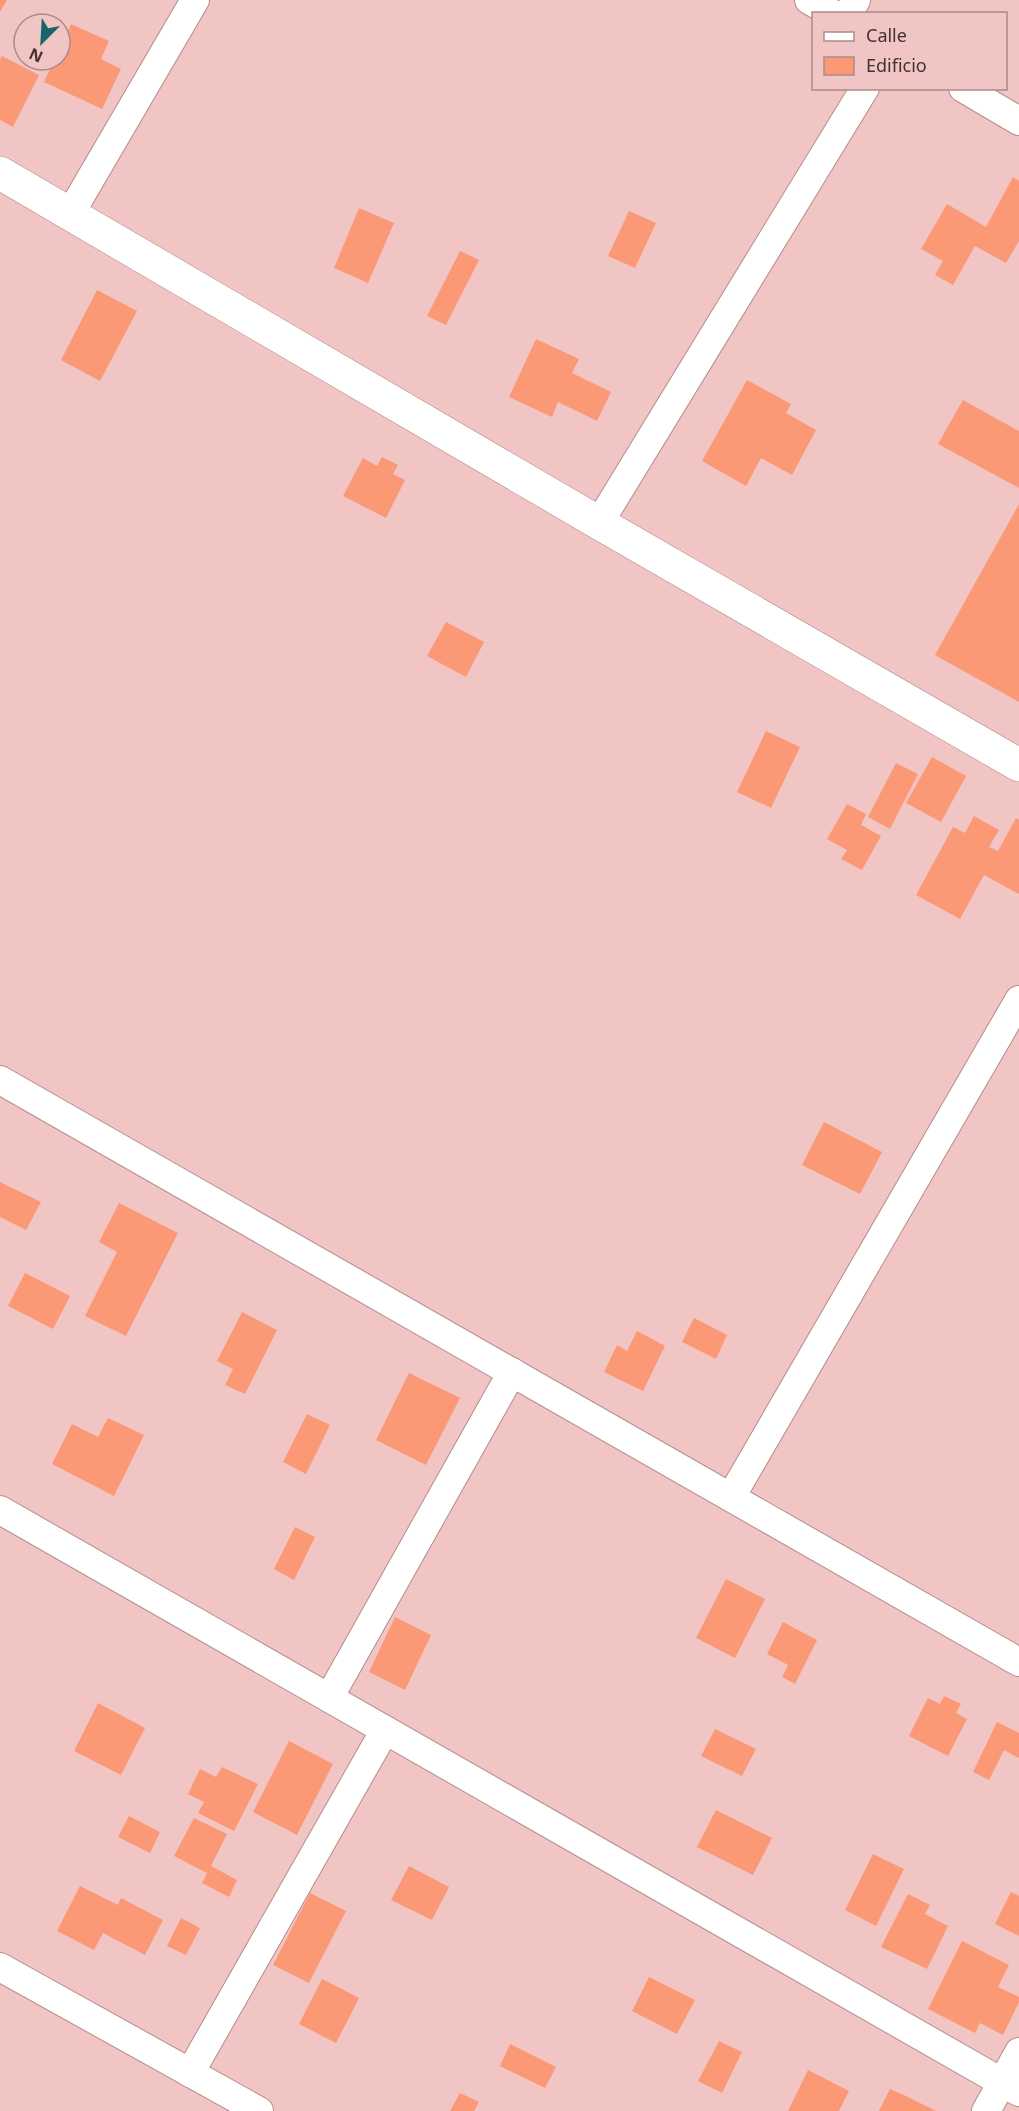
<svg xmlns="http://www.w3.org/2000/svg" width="1019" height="2111" font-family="'Noto Sans',sans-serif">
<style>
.building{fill:#fb9976}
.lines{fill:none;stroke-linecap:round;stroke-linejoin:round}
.minor-casing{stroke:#b58c8a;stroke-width:30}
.tertiary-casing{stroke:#b58c8a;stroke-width:34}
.minor{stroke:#fff;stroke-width:28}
.tertiary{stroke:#fff;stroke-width:33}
</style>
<rect width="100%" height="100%" fill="#f1c5c3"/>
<g class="building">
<path d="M0,0H7L0,12Z"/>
<path d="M71,24L109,41L101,59L121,69L102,109L44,82L54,60H60V48Z"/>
<path d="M2,56L39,75L13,127L0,120V59Z"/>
<path d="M1013,177L1019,181V241L1006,263L975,246L953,285L935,275L943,261L921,249L947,204L986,227Z"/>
<path d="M359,208L394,223L368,283L334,268Z"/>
<path d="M629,211L656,223L635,268L608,256Z"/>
<path d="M460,251L479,260L446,325L427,316Z"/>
<path d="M97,290L137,311L100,381L61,360Z"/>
<path d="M536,339L579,359L572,373L611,392L597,421L558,402L552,417L509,397Z"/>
<path d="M747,380L791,404L786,413L816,430L792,475L761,458L746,486L702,461Z"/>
<path d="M963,400L1019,431V488L938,444Z"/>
<path d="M382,457L398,465L393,474L405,480L386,518L343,496L363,458L377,466Z"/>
<path d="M1019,504V702L935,655Z"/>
<path d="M446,622L484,642L466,677L427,656Z"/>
<path d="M766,731L800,747L771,808L737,792Z"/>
<path d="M932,757L966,776L941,822L906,803Z"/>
<path d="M896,763L918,774L890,829L868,817Z"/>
<path d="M847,804L866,814L861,825L881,836L862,870L841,859L847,850L827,839Z"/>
<path d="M974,816L999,830L989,847L998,851L1016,818L1019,820V894L984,875L960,919L916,895L953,827L965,833Z"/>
<path d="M824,1122L882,1152L860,1194L802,1165Z"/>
<path d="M0,1182L41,1202L26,1230L0,1217Z"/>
<path d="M119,1203L178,1233L126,1336L85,1316L117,1252L99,1242Z"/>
<path d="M25,1273L70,1296L53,1329L8,1306Z"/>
<path d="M242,1312L277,1330L245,1394L225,1385L233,1369L217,1361Z"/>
<path d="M694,1318L727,1335L716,1359L682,1342Z"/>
<path d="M637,1331L665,1346L643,1391L604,1372L617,1345L627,1351Z"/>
<path d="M409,1373L460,1398L426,1465L376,1440Z"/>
<path d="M307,1414L330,1425L306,1474L283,1462Z"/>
<path d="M108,1418L144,1435L114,1496L52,1464L72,1424L98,1437Z"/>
<path d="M295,1527L315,1537L294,1580L274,1569Z"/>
<path d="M726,1579L765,1599L735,1658L696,1638Z"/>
<path d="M395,1617L431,1635L405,1690L369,1672Z"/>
<path d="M783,1622L817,1640L795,1684L782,1677L788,1665L767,1654Z"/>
<path d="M944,1696L961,1704L956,1713L967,1719L948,1756L909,1736L928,1698L940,1704Z"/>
<path d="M98,1703L145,1728L121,1775L74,1751Z"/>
<path d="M997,1722L1019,1733V1758L1004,1750L989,1780L973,1772Z"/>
<path d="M715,1729L756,1749L742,1776L701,1756Z"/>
<path d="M289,1741L333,1764L297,1835L253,1812Z"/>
<path d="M222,1767L258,1784L234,1831L198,1813L204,1802L188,1794L200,1769L216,1777Z"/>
<path d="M716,1810L772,1838L753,1875L697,1847Z"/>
<path d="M129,1816L160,1832L150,1853L118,1837Z"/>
<path d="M194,1818L227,1834L211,1866L237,1880L229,1897L202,1883L207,1873L174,1856Z"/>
<path d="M873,1854L904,1869L876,1926L845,1910Z"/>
<path d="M409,1866L449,1887L432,1920L391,1900Z"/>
<path d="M80,1886L118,1905L121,1898L163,1920L145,1955L103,1933L94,1950L57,1931Z"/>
<path d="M1011,1892L1019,1896V1936L995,1924Z"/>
<path d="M310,1893L346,1911L309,1983L273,1965Z"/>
<path d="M908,1894L930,1905L925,1914L948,1926L927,1969L881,1947Z"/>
<path d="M181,1918L200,1928L186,1955L167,1946Z"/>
<path d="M962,1941L1009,1965L998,1987L1019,1997V2002L1003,2035L980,2023L975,2033L928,2009Z"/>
<path d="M649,1977L695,2000L677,2034L632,2011Z"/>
<path d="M322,1979L359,1998L336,2043L299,2024Z"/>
<path d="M719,2041L742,2052L722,2093L698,2081Z"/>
<path d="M510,2044L556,2067L545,2088L500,2066Z"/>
<path d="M808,2070L849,2091L839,2111H788Z"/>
<path d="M890,2089L906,2096L936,2111H879Z"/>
<path d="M460,2093L479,2102L474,2111H450Z"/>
</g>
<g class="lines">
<g class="minor-casing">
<g id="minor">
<path d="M809,0L833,14"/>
<path d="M848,14L856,0"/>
<path d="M963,88L1019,121"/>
<path d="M70,214L195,0"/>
<path d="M599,523L865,88"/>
<path d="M0,1080L1019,1662"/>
<path d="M731,1497L1019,1000"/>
<path d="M0,1510L1019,2092"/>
<path d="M329,1698L512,1372"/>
<path d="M0,1967L259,2111"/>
<path d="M190,2073L385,1730"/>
<path d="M986,2111L1019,2052"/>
</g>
</g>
<g class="tertiary-casing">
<path id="tertiary" d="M0,173L599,523L1019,765"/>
</g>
<use href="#minor" class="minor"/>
<use href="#tertiary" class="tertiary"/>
</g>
<rect x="812" y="12" width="195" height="78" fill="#f1c5c3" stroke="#ab8a89" stroke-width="1.5"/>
<rect x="824" y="32" width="30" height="9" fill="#ffffff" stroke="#ab8a89" stroke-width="1.5"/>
<text x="866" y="42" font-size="18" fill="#433131">Calle</text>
<rect x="824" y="57" width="30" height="18" fill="#fb9976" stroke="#ab8a89" stroke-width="1.5"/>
<text x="866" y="72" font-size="18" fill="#433131">Edificio</text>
<g transform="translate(42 42) rotate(204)"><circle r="28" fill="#f1c5c3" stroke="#ab8a89" stroke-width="1.5"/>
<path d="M0-4.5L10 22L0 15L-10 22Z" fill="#18666a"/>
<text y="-9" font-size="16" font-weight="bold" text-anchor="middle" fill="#433131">N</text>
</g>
</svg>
